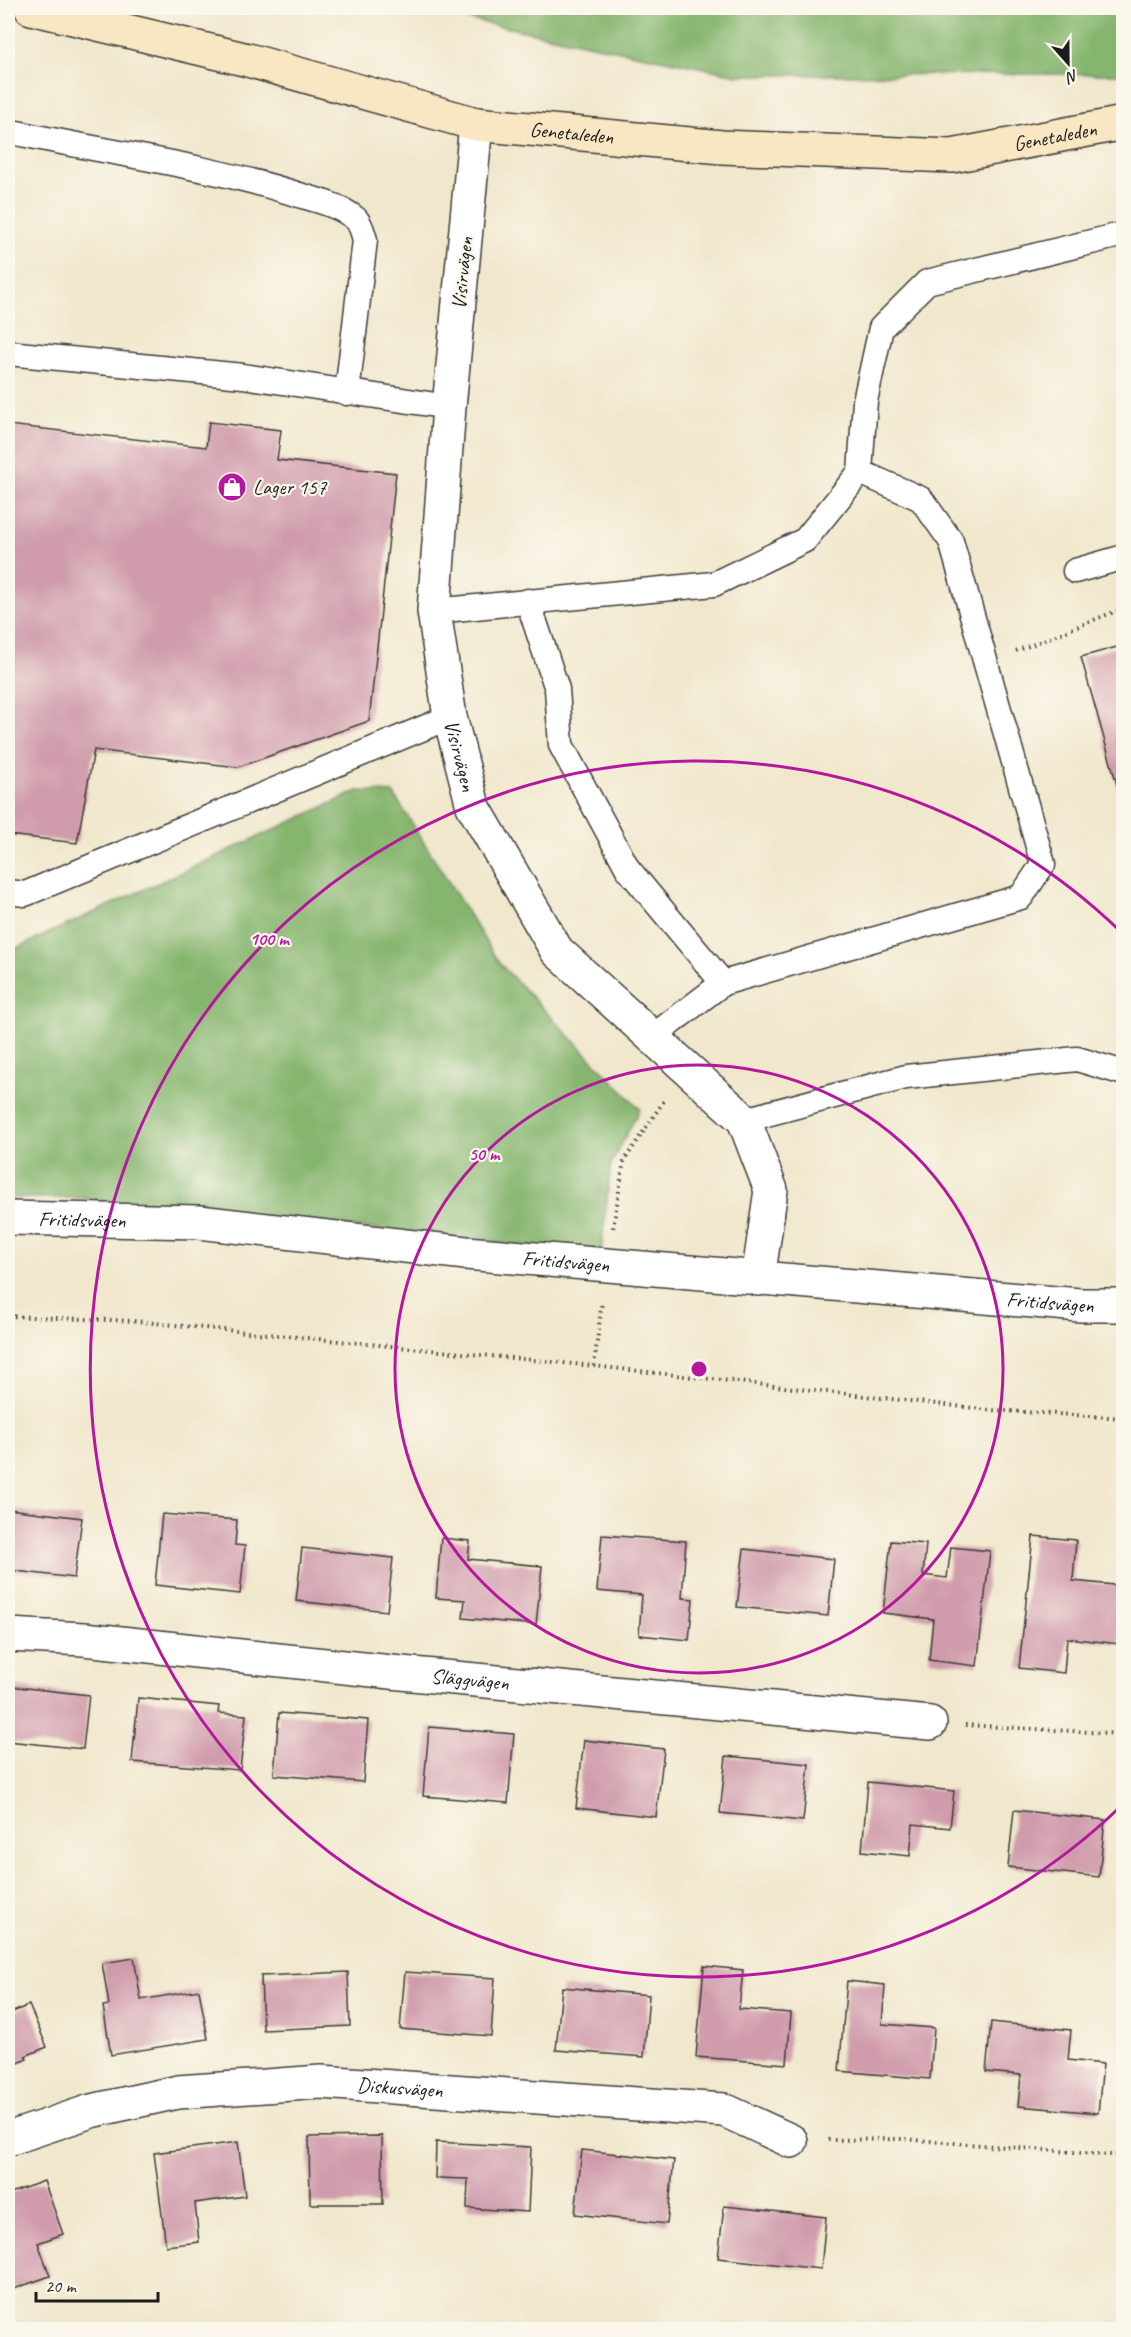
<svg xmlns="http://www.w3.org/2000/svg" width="1131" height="2337" font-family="Caveat,sans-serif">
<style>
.forest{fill:#86b56e;stroke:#516845;stroke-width:1.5}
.building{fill:#d09cac}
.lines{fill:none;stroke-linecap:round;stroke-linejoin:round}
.lane-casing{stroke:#3c3a36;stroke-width:27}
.street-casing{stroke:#3c3a36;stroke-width:36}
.secondary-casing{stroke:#3c3a36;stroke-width:36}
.path{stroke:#3c3a36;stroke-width:4;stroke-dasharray:1.5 4.5;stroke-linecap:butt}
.lane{stroke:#fff;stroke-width:24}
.street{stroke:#fff;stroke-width:33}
.secondary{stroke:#f9e7c3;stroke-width:33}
.ring{fill:none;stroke:#b5179e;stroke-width:3}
.labels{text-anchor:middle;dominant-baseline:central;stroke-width:4.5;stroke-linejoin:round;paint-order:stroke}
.street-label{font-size:21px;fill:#1c1c1c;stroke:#fbf7ec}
.poi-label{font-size:21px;fill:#1c1c1c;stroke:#fbf7ec;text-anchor:start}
.centre{fill:#b5179e;stroke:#fbf7ec;stroke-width:3}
.ring-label{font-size:18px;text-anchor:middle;font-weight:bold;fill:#b5179e;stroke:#fbf7ec;stroke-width:4.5;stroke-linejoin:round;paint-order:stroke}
</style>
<rect width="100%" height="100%" fill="#fbf7ec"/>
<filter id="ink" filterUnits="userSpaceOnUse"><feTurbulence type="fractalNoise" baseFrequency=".0167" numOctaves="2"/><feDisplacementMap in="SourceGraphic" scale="12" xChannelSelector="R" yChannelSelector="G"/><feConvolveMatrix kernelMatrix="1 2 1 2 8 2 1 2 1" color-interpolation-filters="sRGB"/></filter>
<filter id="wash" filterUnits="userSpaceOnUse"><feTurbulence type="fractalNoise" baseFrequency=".008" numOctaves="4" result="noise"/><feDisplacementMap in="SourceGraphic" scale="24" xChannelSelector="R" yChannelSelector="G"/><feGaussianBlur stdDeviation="1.35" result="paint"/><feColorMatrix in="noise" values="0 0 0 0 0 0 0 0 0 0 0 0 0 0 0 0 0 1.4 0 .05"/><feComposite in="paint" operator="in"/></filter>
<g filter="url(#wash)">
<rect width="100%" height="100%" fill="#f0e7cc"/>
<g class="forest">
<path d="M413,8H1123V74L737,75Z"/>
<path d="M358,791L393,793L499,963L640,1109L611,1164L601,1254L80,1198H8V952Z"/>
</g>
<g id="blocks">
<g class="building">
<path d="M209,422L281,430L277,460L396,473L369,721L238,767L94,750L77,843L8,835V425L206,447Z"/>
<path d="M1124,645V806H1123L1081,657Z"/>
<path d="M8,1509L82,1518L74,1578L8,1570Z"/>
<path d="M162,1514L237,1520L235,1545L245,1546L240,1594L155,1585Z"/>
<path d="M602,1535L686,1541L682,1598L693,1599L689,1640L639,1635L642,1595L597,1591Z"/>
<path d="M1033,1536L1076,1540L1073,1581L1124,1586L1120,1644L1067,1638L1064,1673L1019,1668Z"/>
<path d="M441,1538L470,1541L468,1559L542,1566L536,1625L463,1618L465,1600L436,1598Z"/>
<path d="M891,1541L926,1544L923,1575L947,1578L951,1547L990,1551L977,1666L929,1660L933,1619L883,1613Z"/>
<path d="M302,1548L393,1558L387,1611L296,1601Z"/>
<path d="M744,1549L834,1559L828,1616L737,1607Z"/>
<path d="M8,1686L89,1695L83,1749L8,1741Z"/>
<path d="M138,1698L219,1706L218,1713L246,1715L240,1770L132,1762Z"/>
<path d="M279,1713L368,1720L363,1782L274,1775Z"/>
<path d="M429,1727L514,1734L508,1803L423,1796Z"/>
<path d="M584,1740L664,1749L656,1817L576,1808Z"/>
<path d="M726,1756L809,1764L803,1821L720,1813Z"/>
<path d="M868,1782L954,1791L950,1828L913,1824L910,1856L862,1851Z"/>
<path d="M1014,1810L1105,1820L1099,1877L1008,1867Z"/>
<path d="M134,1958L141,2000L199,1990L208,2039L111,2055L103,2006L109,2005L102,1963Z"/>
<path d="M704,1966L743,1970L739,2009L791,2013L787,2064L696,2057Z"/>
<path d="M348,1972L350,2026L263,2030L261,1976Z"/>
<path d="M405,1972L495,1978L491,2036L400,2029Z"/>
<path d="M847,1981L885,1985L882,2024L934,2028L930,2079L839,2071Z"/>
<path d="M562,1987L649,1995L644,2057L556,2050Z"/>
<path d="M29,2005L47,2047L25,2056L27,2059L8,2068V2014Z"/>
<path d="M991,2022L1071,2030L1068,2060L1103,2064L1098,2113L1018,2106L1021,2075L986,2072Z"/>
<path d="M382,2136L383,2204H310L309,2137Z"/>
<path d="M238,2142L245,2196L195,2203L199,2242L166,2246L154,2153Z"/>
<path d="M436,2142L531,2147L528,2212L467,2208L468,2179L435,2178Z"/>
<path d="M582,2150L674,2160L667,2224L575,2214Z"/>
<path d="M44,2181L63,2234L38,2243L50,2276L8,2291V2194Z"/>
<path d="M724,2206L826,2217L821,2269L718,2258Z"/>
</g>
</g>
</g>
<g filter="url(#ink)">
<use href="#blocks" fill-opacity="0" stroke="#3c3a36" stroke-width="1.5"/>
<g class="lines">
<g class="lane-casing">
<g id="lane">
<path d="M8,131C103,152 200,164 293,193C314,200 338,204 356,219C361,224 363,233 365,240L347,393"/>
<path d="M8,353L243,376L449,407"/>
<path d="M1075,571L1124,557"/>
<path d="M528,601L557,689L561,745L628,869L723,983"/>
<path d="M434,611L714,584L805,540L860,472L865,401L881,328L927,282L1124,234"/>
<path d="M8,892L25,894L450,717"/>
<path d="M652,1037L723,983L1021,897L1043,864L951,541L921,499L860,472"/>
<path d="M744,1120L906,1077L1077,1059L1124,1073"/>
</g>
</g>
<g class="street-casing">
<g id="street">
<path id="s1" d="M476,124L449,407L434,611L450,717L473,806L557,951L744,1120L771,1190L758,1279"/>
<path id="s2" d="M8,1218L199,1222L466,1253L1080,1305H1124"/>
<path id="s3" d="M8,1635L84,1639L391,1672L930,1723"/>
<path id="s4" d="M8,2139L91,2111L178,2092L321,2082L724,2110L791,2141"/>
</g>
</g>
<g class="secondary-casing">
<g id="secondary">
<path id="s5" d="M31,8L248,60L476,124L722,147L952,156L1124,123"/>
</g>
</g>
<g class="path">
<path d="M1016,651L1124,608"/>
<path d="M613,1228L624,1161L665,1099"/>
<path d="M8,1316L134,1321L594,1366L991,1410L1124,1418"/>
<path d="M594,1366L602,1301"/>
<path d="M965,1725L1124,1734"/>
<path d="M828,2140L903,2139L1124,2156"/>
</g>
<use href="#lane" class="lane"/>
<use href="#street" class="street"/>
<use href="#secondary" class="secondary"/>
</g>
</g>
<g class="ring">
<circle cx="699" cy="1369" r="304"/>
<path d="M1121 1806A608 608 0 1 1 1121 932"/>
</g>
<defs>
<g id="shop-disc" transform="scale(1.5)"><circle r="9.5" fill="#b5179e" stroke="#fbf7ec"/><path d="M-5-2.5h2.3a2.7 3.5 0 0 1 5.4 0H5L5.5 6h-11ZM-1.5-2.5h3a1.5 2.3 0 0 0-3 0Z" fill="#fff"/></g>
</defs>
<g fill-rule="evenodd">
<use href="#shop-disc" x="232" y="487"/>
</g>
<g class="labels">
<g class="street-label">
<text stroke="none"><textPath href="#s5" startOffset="556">Genetaleden</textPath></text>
<text stroke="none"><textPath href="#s5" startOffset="1042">Genetaleden</textPath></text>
<text transform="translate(462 273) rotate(-84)">Visirvägen</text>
<text stroke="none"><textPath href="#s1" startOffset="636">Visirvägen</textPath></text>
<text stroke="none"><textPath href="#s2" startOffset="74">Fritidsvägen</textPath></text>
<text stroke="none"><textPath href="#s2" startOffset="560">Fritidsvägen</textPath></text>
<text stroke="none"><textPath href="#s2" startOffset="1046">Fritidsvägen</textPath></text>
<text stroke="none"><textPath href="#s3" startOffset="464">Släggvägen</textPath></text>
<text stroke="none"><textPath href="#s4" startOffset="399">Diskusvägen</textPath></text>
</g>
<g class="poi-label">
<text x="253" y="487">Lager 157</text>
</g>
</g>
<circle cx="699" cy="1369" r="9" class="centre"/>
<g class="ring-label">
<text x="269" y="945">100 m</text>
<text x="484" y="1160">50 m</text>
</g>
<rect width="1131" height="2337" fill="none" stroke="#fbf7ec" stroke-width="30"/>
<g transform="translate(1068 63) rotate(159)" stroke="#fbf7ec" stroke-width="4.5" paint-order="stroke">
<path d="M0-4.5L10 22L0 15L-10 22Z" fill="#1c1c1c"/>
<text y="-9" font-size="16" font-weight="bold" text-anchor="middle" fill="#1c1c1c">N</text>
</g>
<path d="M36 2292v9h122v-9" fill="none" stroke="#1c1c1c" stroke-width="3"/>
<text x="45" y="2292" font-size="18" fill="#1c1c1c" stroke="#fbf7ec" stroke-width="4.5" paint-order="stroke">20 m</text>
</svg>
